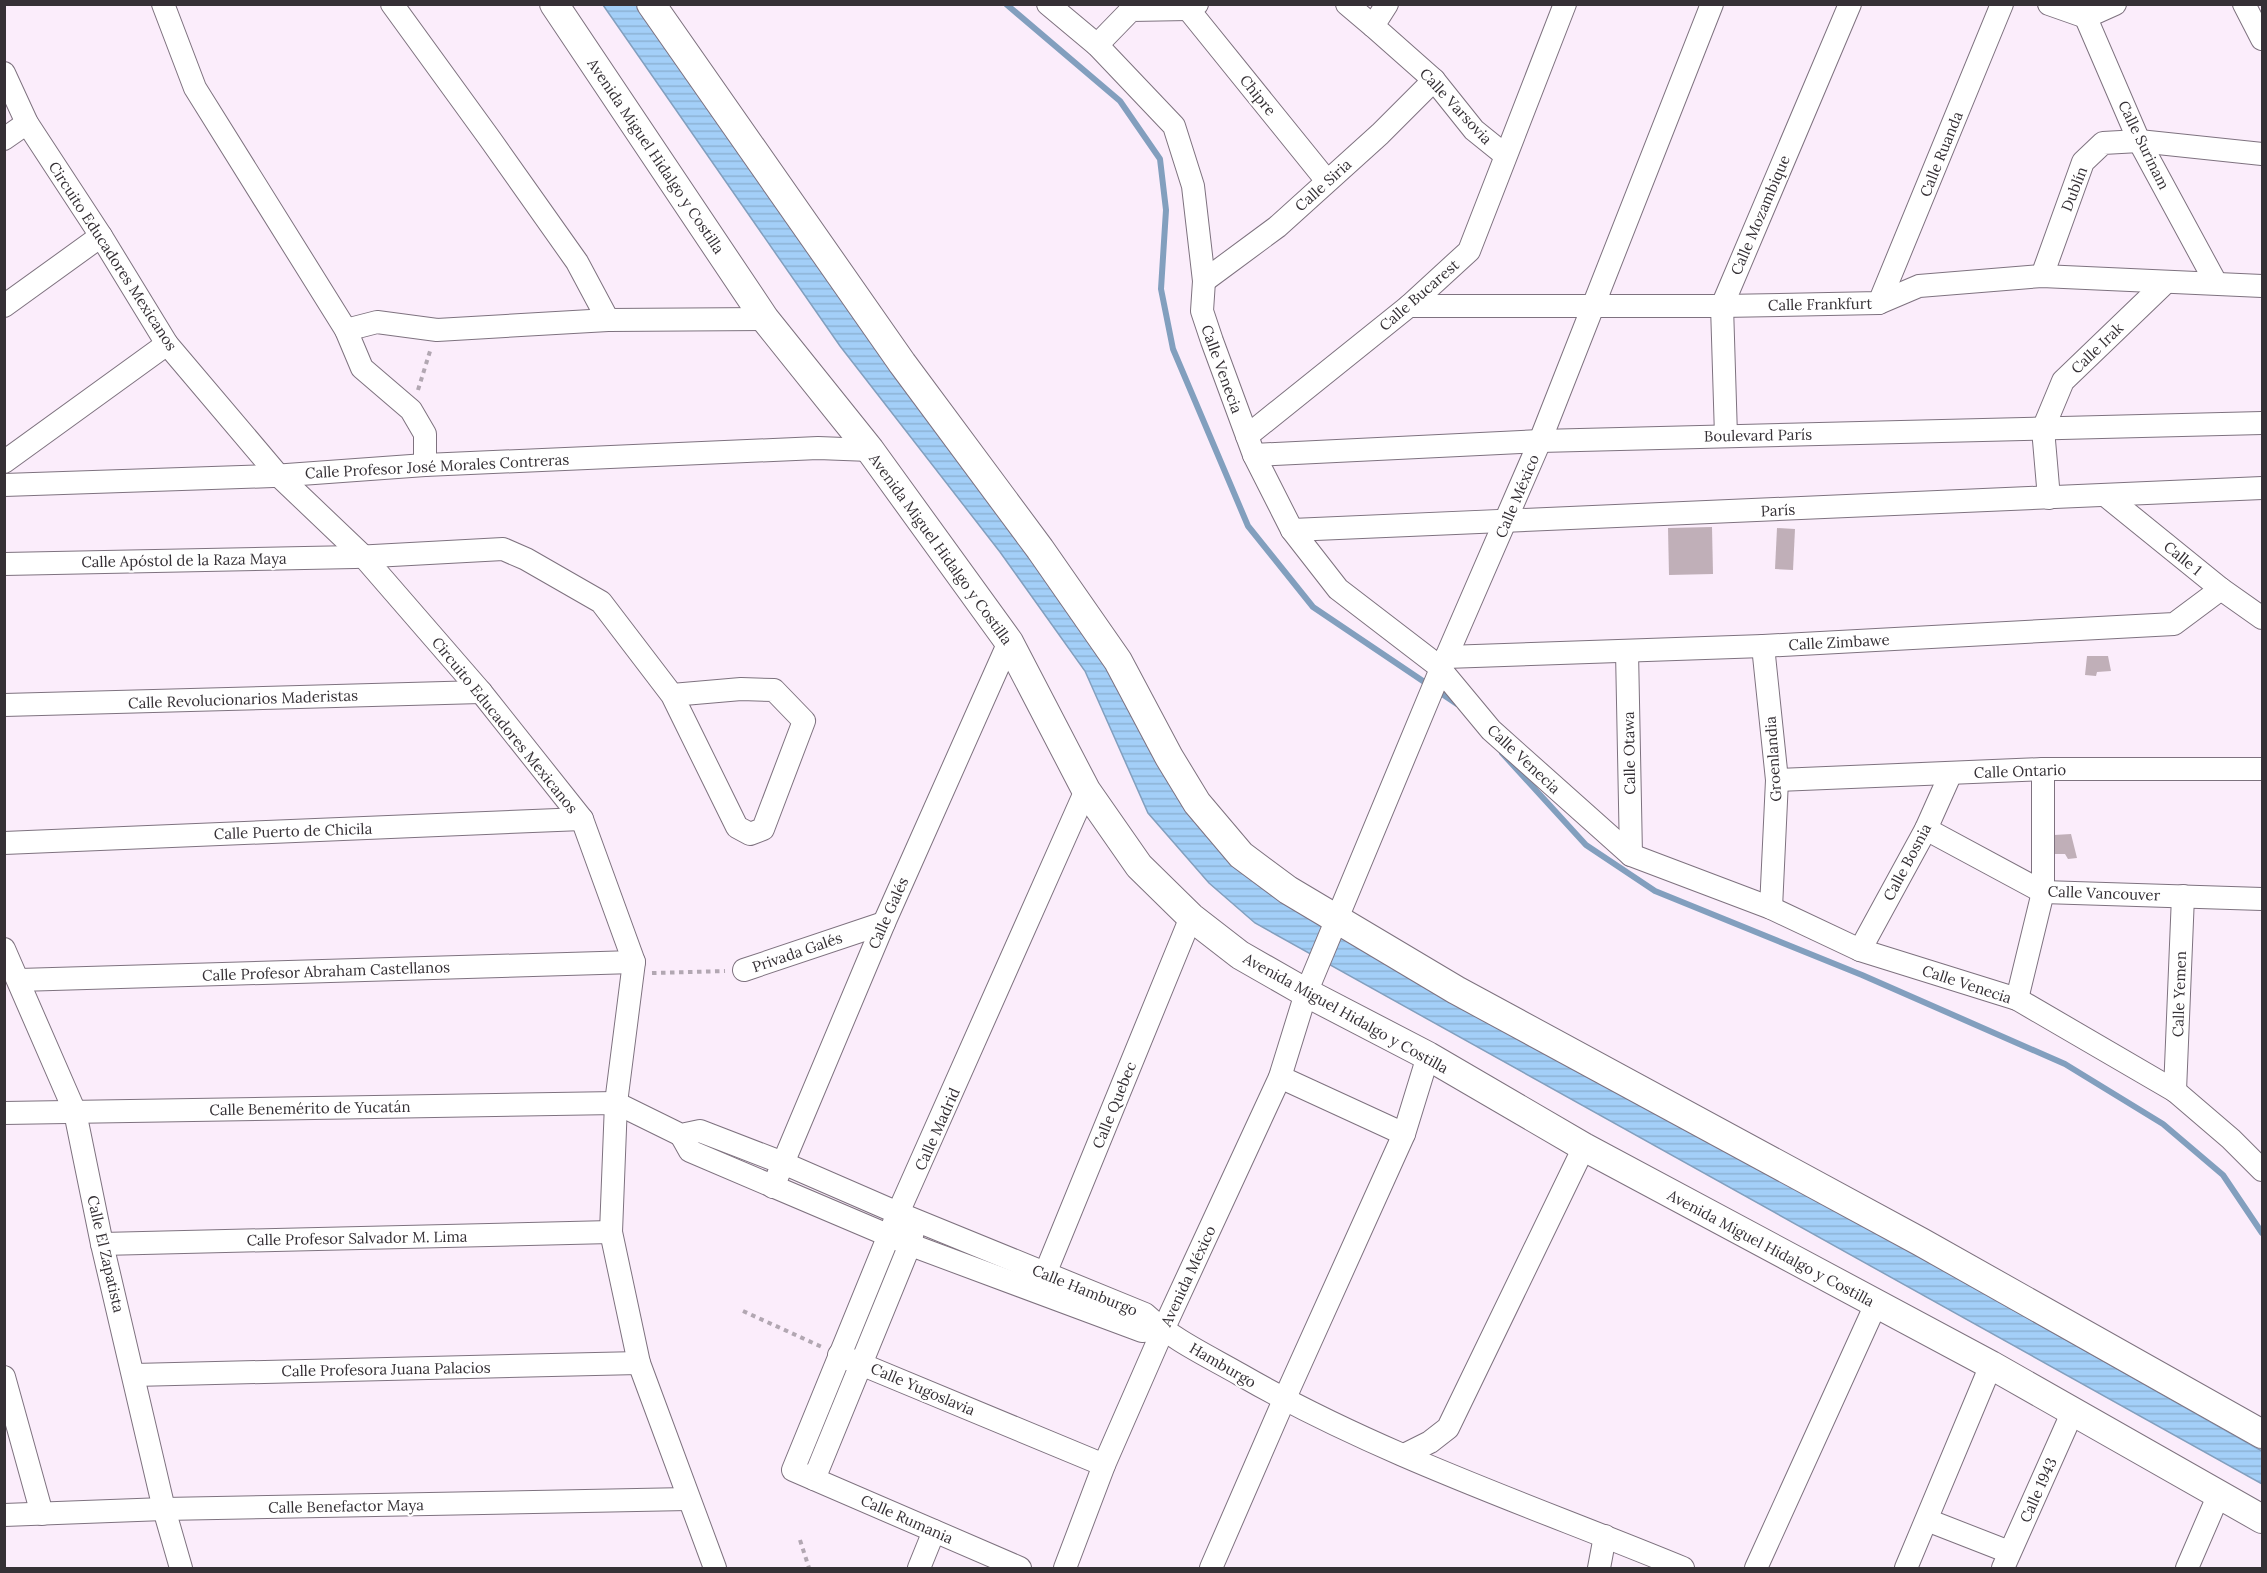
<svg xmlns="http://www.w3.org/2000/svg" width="2267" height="1573" font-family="Lora,serif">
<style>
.water{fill:url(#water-rules);stroke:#829fbe;stroke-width:1.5}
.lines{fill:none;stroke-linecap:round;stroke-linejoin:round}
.stream{stroke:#829fbe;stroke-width:6}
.building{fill:#c0afb8}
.minor-casing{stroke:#7e727f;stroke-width:24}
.major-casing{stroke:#7e727f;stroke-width:30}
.path{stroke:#b2a7b2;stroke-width:4;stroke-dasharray:4.5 4.5;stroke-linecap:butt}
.minor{stroke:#fff;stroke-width:22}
.major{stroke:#fff;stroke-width:28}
.labels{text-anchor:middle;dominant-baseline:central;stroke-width:4.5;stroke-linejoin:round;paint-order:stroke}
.street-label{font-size:15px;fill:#353035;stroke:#fff}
</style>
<defs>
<pattern id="water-rules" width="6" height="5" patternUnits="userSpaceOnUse" patternTransform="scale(1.5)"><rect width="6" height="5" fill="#a3cff8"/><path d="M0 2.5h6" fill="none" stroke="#8db2d5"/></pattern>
</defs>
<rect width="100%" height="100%" fill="#fbedfb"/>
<path class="water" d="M603,5H643L1260,883L2262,1451V1484L1255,923L1209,883L1148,813L1085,671L1000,552L840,346Z"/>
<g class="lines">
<g class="stream">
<path d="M1006,4L1120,101L1160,159L1166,210L1161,289L1173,349L1248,526L1313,607L1457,704"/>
<path d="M1502,753L1586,845L1655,891L1862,975L2065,1064L2163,1124L2223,1175L2262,1233"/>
</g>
</g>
<g class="building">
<path d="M1712,527L1713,574L1669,575L1668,528Z"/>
<path d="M1777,528L1795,529L1793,570L1775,569Z"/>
<path d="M2087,656H2108L2111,671L2097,672L2096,676L2085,675Z"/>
<path d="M2071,834L2077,858L2068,859L2065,854H2053L2054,835Z"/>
</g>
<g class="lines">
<g class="minor-casing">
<g id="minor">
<path d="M163,4L195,88L346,330L362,368L411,410L425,434V465"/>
<path d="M392,4L490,139L577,262L608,320"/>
<path d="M1048,4L1097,45L1174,126L1193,186L1204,281L1202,311L1212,341L1254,455L1292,530L1338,589L1437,665L1491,730L1631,855L1771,908L1860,950L2017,999L2175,1091L2231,1139L2262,1170"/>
<path d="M1347,4L1373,26"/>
<path d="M1387,4L1373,26L1434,80L1474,130L1505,155"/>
<path d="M2049,4L2086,17"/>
<path d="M2080,4L2139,141L2216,283"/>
<path d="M2244,4L2262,39"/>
<path d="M1188,9L1327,181"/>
<path d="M2086,17L2115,4"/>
<path d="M1097,45L1131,10L1188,9L1197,4"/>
<path d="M4,73L27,123L101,236L167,344L278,475L363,556L481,692L582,819L634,962L616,1103L611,1232L639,1363L715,1568"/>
<path d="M4,139L27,123"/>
<path d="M2042,276L2083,162L2103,143L2139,141L2262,154"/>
<path d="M1204,281L1277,227L1380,134L1434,80"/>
<path d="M1879,303L2002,4"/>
<path d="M4,306L101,236"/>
<path d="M1409,306H1722L1879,303L1919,286L2042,276L2262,286"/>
<path d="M346,330L377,322L437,330L608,320L765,319"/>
<path d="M1247,436L1409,306L1469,251L1565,4"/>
<path d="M1726,436L1722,306L1850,4"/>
<path d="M1254,455L1540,441L2262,423"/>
<path d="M4,462L167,344"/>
<path d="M4,485L273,476L425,465L818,448L870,450"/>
<path d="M2105,495L2221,589L2262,618"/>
<path d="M2049,498L2043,429L2063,381L2166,282"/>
<path d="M1292,530L2262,488"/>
<path d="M4,564L355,557L503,549L526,559L601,602L672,695L737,827L750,834L763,829L804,721L774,690L741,689L672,695"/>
<path d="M1763,646L1777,780L1771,908"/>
<path d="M1627,651L1631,855"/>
<path d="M1446,657L1763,646L2174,624L2221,589"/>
<path d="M4,705L481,692"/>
<path d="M1777,780L2043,769H2262"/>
<path d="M1926,829L2043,892L2262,899"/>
<path d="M4,843L582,819"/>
<path d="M4,949L75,1112L102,1244L164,1509L181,1568"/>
<path d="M1860,950L1926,829L1951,773"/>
<path d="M744,970L884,923"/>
<path d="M19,980L634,962"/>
<path d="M2017,999L2043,892V769"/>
<path d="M1280,1077L1404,1134"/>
<path d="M2175,1091L2183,896"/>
<path d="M4,1113L616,1103L681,1135L700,1131L783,1163L898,1213L1145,1314C1173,1340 1208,1356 1241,1375C1380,1455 1535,1507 1683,1568"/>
<path d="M681,1135L690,1151L911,1245L1142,1331L1163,1330"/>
<path d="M773,1187L884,923L1009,642"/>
<path d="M102,1244L611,1232"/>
<path d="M1040,1286L1191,917"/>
<path d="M839,1355L1104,1465"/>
<path d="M134,1375L639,1363"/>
<path d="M4,1377L42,1514"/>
<path d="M1404,1455L1430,1442L1448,1428L1584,1147"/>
<path d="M814,1479L911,1242L913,1230"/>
<path d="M4,1515L164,1509L688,1499"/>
<path d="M1927,1520L2009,1552"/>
<path d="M919,1568L934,1531"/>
<path d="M1020,1568L793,1470L898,1213L1086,790"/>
<path d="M1065,1568L1104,1465L1163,1330L1280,1077L1306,993L1438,676L1540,441L1712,4"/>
<path d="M1211,1568L1284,1400L1404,1134L1428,1056"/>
<path d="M1599,1568L1605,1536"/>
<path d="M1756,1568L1876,1304"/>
<path d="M1906,1568L1991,1365"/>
<path d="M2003,1568L2073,1411"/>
<path d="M2187,1568L2219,1494"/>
</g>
</g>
<g class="major-casing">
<g id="major">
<path d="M554,4L765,319L870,450L1009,642L1086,790L1139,866L1191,917L1240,955L1303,991L1428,1056L1584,1147L1991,1365L2262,1519"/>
<path d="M651,4L902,363L1040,549L1118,661L1169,757L1197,803L1241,855L1288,890L1456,990L1921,1242L2262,1434"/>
</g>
</g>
<g class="path">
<path d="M418,390L431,348"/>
<path d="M652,973L725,971"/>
<path d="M743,1311L822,1347"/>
<path d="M800,1540L809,1568"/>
</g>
<use href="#minor" class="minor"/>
<use href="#major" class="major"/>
</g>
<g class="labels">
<g class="street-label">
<text transform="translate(1258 95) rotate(51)">Chipre</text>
<text transform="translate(1456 106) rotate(47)">Calle Varsovia</text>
<text transform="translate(2144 145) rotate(64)">Calle Surinam</text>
<text transform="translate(1941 154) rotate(-68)">Calle Ruanda</text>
<text transform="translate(656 156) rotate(56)">Avenida Miguel Hidalgo y Costilla</text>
<text transform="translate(1323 185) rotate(-42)">Calle Siria</text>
<text transform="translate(2074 189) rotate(-69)">Dublín</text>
<text transform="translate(1760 215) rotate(-67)">Calle Mozambique</text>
<text transform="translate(113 256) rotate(57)">Circuito Educadores Mexicanos</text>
<text transform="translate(1419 295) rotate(-41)">Calle Bucarest</text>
<text transform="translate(1820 304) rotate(-1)">Calle Frankfurt</text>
<text transform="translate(2097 348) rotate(-44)">Calle Irak</text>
<text transform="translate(1222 369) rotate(70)">Calle Venecia</text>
<text transform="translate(1758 435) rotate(-1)">Boulevard París</text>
<text transform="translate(437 466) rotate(-3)">Calle Profesor José Morales Contreras</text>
<text transform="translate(1517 496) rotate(-67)">Calle México</text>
<text transform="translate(1778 510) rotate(-3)">París</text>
<text transform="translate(941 549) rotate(54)">Avenida Miguel Hidalgo y Costilla</text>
<text transform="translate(2183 558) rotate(39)">Calle 1</text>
<text transform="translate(184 560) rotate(-1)">Calle Apóstol de la Raza Maya</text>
<text transform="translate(1839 642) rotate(-3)">Calle Zimbawe</text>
<text transform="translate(243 699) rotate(-2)">Calle Revolucionarios Maderistas</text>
<text transform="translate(505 725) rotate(51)">Circuito Educadores Mexicanos</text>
<text transform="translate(1629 753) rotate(-91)">Calle Otawa</text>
<text transform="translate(1524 759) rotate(43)">Calle Venecia</text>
<text transform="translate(1773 759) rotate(-94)">Groenlandia</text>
<text transform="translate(2020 771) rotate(-2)">Calle Ontario</text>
<text transform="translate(293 831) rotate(-2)">Calle Puerto de Chicila</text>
<text transform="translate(1907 862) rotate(-62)">Calle Bosnia</text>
<text transform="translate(2104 893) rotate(2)">Calle Vancouver</text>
<text transform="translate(888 913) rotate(-66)">Calle Galés</text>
<text transform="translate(797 952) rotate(-19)">Privada Galés</text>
<text transform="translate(326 971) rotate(-2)">Calle Profesor Abraham Castellanos</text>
<text transform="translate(1967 984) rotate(18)">Calle Venecia</text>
<text transform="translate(2179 994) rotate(-88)">Calle Yemen</text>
<text transform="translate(1346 1013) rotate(29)">Avenida Miguel Hidalgo y Costilla</text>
<text transform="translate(1114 1105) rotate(-68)">Calle Quebec</text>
<text transform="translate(310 1108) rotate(-1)">Calle Benemérito de Yucatán</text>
<text transform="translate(937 1129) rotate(-66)">Calle Madrid</text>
<text transform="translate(357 1238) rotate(-1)">Calle Profesor Salvador M. Lima</text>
<text transform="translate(1771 1248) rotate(28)">Avenida Miguel Hidalgo y Costilla</text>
<text transform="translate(106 1254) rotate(77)">Calle El Zapatista</text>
<text transform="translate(1188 1276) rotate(-65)">Avenida México</text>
<text transform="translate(1085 1290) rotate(22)">Calle Hamburgo</text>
<text transform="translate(1223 1365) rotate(30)">Hamburgo</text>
<text transform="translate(386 1369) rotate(-1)">Calle Profesora Juana Palacios</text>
<text transform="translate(923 1389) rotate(23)">Calle Yugoslavia</text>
<text transform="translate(2038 1490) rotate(-66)">Calle 1943</text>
<text transform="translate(346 1506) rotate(-1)">Calle Benefactor Maya</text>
<text transform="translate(907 1519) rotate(24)">Calle Rumania</text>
</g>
</g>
<rect width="2267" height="1573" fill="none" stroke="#353035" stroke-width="12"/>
</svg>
